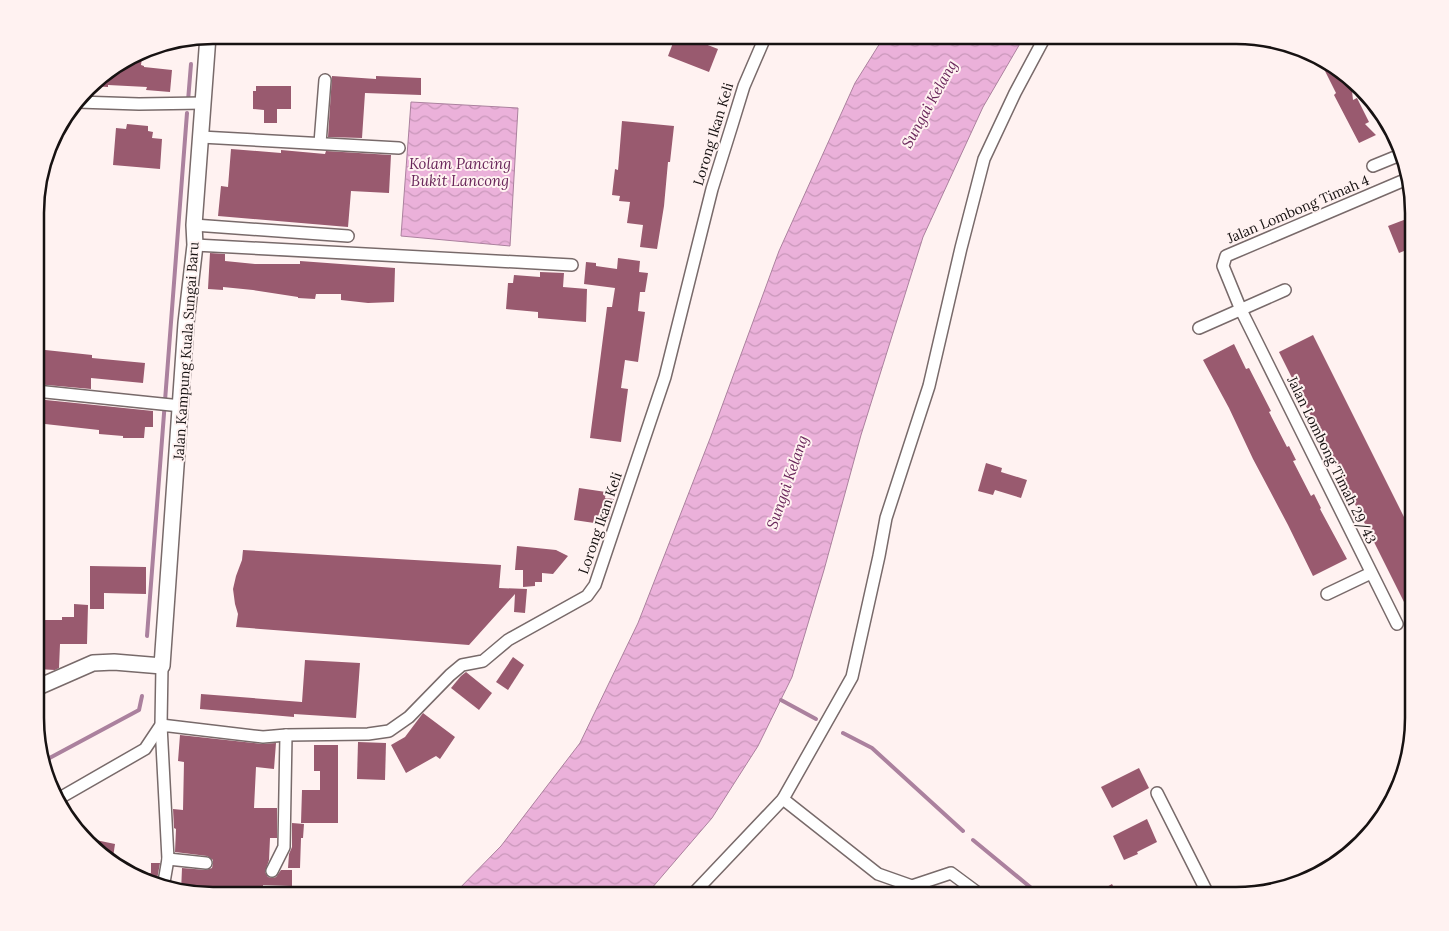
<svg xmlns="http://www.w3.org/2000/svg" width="1449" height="931" font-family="Lora,serif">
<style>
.water{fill:url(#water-waves);stroke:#ab819e}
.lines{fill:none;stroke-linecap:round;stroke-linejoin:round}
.stream{stroke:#ab819e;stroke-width:4}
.building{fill:#995a6f}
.street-casing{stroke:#786a6a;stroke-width:14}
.secondary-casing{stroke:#786a6a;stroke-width:18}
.street{stroke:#fff;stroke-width:11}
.secondary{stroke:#fff;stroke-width:15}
.labels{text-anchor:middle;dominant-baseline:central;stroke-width:4;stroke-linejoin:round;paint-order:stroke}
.street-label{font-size:14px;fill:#171212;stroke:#fff2f1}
.water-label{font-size:15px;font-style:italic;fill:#69265a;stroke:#fff2f1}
.rim{fill:none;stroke:#171212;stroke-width:2.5}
</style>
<defs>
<pattern id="water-waves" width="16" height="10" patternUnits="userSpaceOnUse" patternTransform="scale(1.25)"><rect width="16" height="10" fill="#ebb1da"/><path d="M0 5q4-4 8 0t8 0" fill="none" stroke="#c997ba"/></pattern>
</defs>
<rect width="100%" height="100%" fill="#fff2f1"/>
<g class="water">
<path d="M885,35H1025L983,107L923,237L861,435L824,570L792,677L758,746L712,818L645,896H452L501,846L580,743L638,623L711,436L779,251L855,83Z"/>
<path d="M411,102L518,108L510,246L401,236Z"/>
</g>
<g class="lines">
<g class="stream">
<path d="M188,101L191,64"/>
<path d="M147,636L187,113"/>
<path d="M781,700L816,719"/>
<path d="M843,733L872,748L963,831"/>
<path d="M44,761L139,710L142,696"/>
<path d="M973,840L1041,896"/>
</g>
</g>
<g class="building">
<path d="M676,35H682L718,49L709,72L668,56Z"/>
<path d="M143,50L141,65L144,66V67L172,70L170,92L146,90L147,87L108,85V87L90,86L95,79Z"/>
<path d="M1318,57L1335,65L1351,82L1353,100L1357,98L1369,122L1365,124L1376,135L1359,143L1334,95L1336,93Z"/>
<path d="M332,76L376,79V76L421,78V95L365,93L362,138L328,137Z"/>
<path d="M256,86H291V109H277V123H264V110L253,109V91H256Z"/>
<path d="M622,121L674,126L670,162H668L664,206L657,249L640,247L643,225L627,223L630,202L619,201L620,196L612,195L615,169L618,170Z"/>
<path d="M127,124L148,126V131L153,132L152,138L162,139L160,169L113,165L116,128L126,129Z"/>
<path d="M231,149L281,153V150L325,154L326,151L391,155L389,193L351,191L348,227L218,216L221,186L228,187Z"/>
<path d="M1409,218L1414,229V247L1399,253L1388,226Z"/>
<path d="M210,253L225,254V261L255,264H300V261L395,268L394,302L368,303L341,300V294H316L315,299L298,298V297L253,290L223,287V290L208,289Z"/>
<path d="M618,258L640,261L639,272L648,273L645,292H640L638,311L645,312L638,362L625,360L621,388L628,389L621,442L590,438L607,307H612L615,288L584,284L586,262L596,263V266L617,269Z"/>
<path d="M540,272L564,273L563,287L587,289L586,322L538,318V312L506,309L508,283H513L514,275L540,277Z"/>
<path d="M1313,335L1414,537V622L1279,352Z"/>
<path d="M1234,344L1246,369L1249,368L1271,411L1269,412L1287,447L1289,446L1296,460L1293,461L1311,496L1314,494L1321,508L1320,509L1347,559L1313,576L1288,525L1253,459L1229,408L1203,360Z"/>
<path d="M36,349L92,355V358L145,363L143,383L91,378V389L36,384Z"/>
<path d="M36,399L153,411V427H145L144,438H123V436L99,434V430L36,423Z"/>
<path d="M986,463L1002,468L1001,472L1027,480L1021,498L995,490L993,495L978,491Z"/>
<path d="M579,488L606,492L605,498L614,499L609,519L602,518L601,524L574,520Z"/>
<path d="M517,546L556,550L568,556L553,574L542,573V582H535V586L523,587V570H515Z"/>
<path d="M243,550L501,565L499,588L527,589L525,613L514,612L515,594L469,645L236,627L238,614L235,604L233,589L236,576L242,560Z"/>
<path d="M90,566L146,567V594L104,593V609H90Z"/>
<path d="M74,604L88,605L87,644H60L59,668L55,670L36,669V620H62V617H74Z"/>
<path d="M513,657L524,665L508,690L496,682Z"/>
<path d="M305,660L360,663L356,718L294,714V717L200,709L201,694L302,702Z"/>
<path d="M466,672L492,693L479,710L451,688L461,676Z"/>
<path d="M423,713L455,737L440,759L436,756L406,773L391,745L405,737Z"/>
<path d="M180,735L262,744L276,743L274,769L256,767L254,808H277V838H270L269,860L265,872L268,877L273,878L276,877L281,870H292V886L263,885V893H244V896H212L181,892L182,868L206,870L212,868L213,863V860L207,856L175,852L176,829L174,828L173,809L183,810L184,762L178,761Z"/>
<path d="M358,742L386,743L385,780L357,779Z"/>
<path d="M314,745H338V823H301L302,790H320V771H314Z"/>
<path d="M1139,768L1149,788L1112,808L1101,787Z"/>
<path d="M1147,819L1157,842L1137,852L1138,854L1124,860L1113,836Z"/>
<path d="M292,823L304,824L303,838H301L300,868H288L289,854L292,847Z"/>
<path d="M86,838L115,844L112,864Z"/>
<path d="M151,863H160L156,885L128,873H151Z"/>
<path d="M1112,884L1118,896H1091Z"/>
</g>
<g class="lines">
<g class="street-casing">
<g id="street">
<path d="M78,102L139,104L204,103"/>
<path d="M201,137L399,148"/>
<path d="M320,143L325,80"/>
<path d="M1373,166L1400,155"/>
<path d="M194,225L348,236"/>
<path d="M195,245L572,265"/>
<path d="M1199,328L1285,290"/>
<path d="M36,391L181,406"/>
<path d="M1327,594L1371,573"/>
<path d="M1397,624L1241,310L1223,266L1226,256L1407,179"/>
<path d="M1157,793L1209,896"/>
<path d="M58,799L145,749L161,725L162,666"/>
<path d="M783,799L878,874L912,886L951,873L982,896"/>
<path d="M168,859L206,863"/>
<path d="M272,871L284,847L286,735"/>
<path d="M163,888L168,859L161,725L263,737L286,735L368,734L389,731L409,717L450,675L462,665L483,661L508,640L587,596L595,585L665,377L712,189L732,125L744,86L766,35"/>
<path d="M691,896L783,799L852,677L879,556L886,518L929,386L961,248L984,159L1015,93L1046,35"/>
</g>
</g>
<g class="secondary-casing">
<path id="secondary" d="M36,688L93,663L114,662L162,666L186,323L195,245L194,225L208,36"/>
</g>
<use href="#street" class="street"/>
<use href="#secondary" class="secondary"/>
</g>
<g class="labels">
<g class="street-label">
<text transform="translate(713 134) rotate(-73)">Lorong Ikan Keli</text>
<text transform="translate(1298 209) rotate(-23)">Jalan Lombong Timah 4</text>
<text transform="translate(186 351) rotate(-86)">Jalan Kampung Kuala Sungai Baru</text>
<text transform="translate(1332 460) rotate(64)">Jalan Lombong Timah 29/43</text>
<text transform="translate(600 523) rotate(-71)">Lorong Ikan Keli</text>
</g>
<g class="water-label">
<text transform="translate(929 104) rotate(-61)">Sungai Kelang</text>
<text x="460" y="163">Kolam Pancing<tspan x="460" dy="17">Bukit Lancong</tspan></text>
<text transform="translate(787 482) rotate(-71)">Sungai Kelang</text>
</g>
</g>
<path d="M0 0H1449V931H0ZM213 44H1236A169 169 0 0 1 1405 213V718A169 169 0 0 1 1236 887H213A169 169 0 0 1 44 718V213A169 169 0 0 1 213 44Z" fill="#fff2f1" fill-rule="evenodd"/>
<path class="rim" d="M213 44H1236A169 169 0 0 1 1405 213V718A169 169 0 0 1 1236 887H213A169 169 0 0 1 44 718V213A169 169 0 0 1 213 44Z"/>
</svg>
